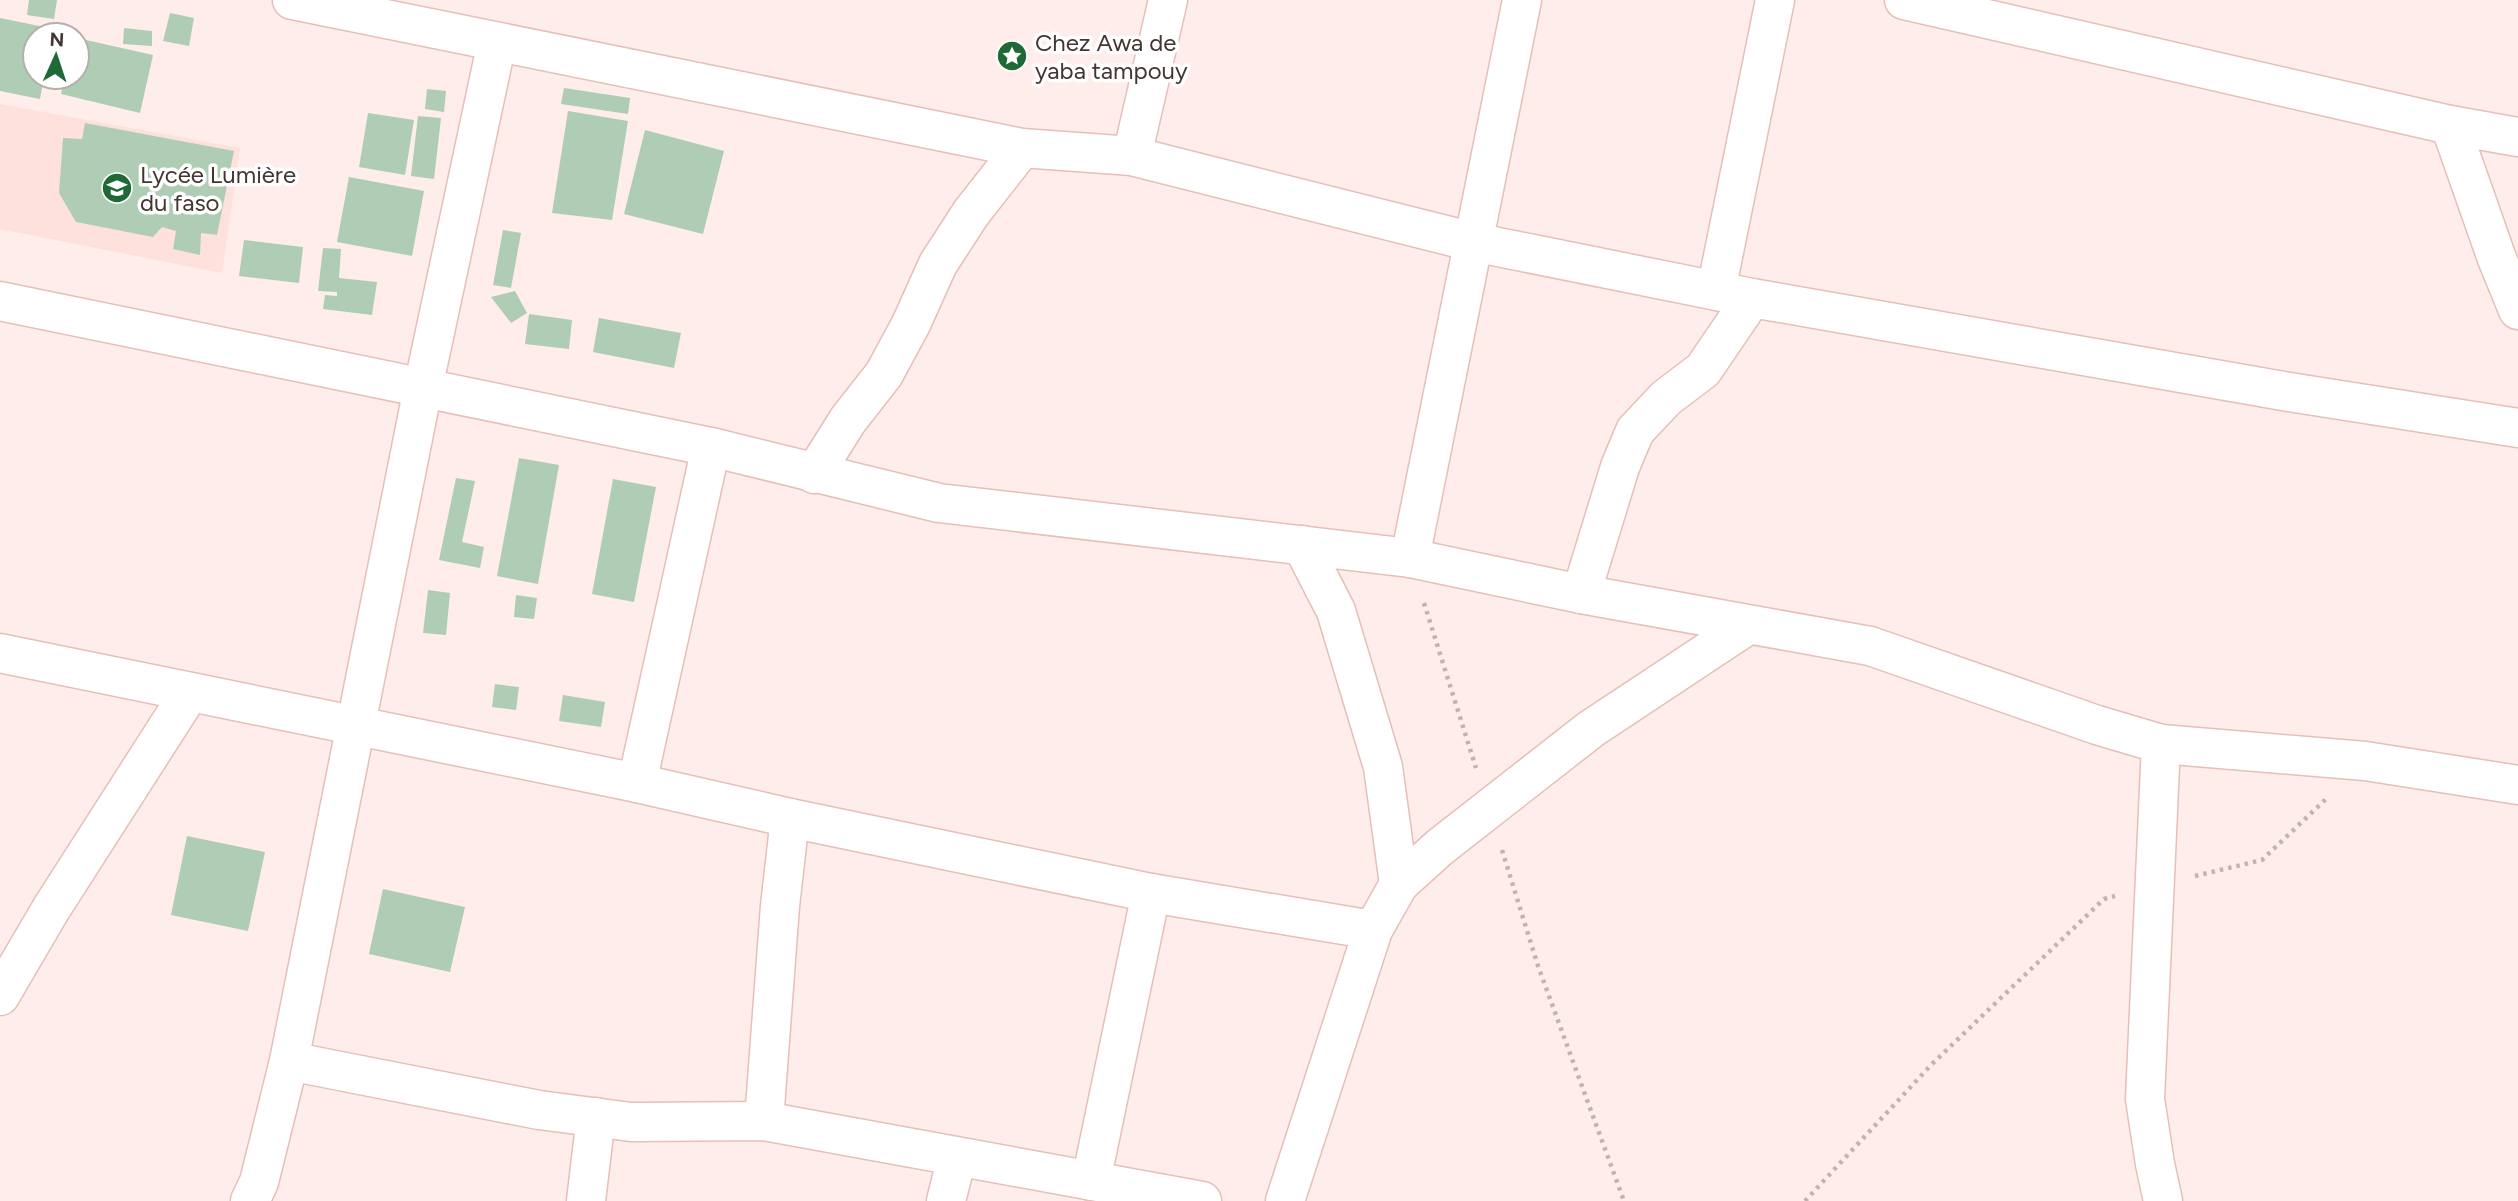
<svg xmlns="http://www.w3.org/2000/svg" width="2518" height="1201" font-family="Figtree,sans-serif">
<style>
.built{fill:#fee1db}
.building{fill:#afcdb5}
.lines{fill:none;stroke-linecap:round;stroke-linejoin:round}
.minor-casing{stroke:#e6bfb8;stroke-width:41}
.path{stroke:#c3b3b0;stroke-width:4.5;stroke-dasharray:3.5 5;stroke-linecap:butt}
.minor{stroke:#fff;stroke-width:38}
.labels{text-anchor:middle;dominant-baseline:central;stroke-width:7;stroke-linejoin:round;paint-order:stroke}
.poi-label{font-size:24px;fill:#443532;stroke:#fff;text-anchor:start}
</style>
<rect width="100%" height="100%" fill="#feedea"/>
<path class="built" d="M0,104L240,148L222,273L0,229Z"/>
<g class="building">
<path d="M29,0H57L54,19L27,15Z"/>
<path d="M170,13L194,18L189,46L163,41Z"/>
<path d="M0,18L54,29L53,35H35V77H44L40,99L0,91Z"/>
<path d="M124,28L152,31V46L123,44Z"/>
<path d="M77,38L153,55L140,113L61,94L65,77H77Z"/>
<path d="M564,88L630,98L628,114L561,104Z"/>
<path d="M427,89L446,91L444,112L425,109Z"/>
<path d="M568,111L628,121L612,220L552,213Z"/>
<path d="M368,113L414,120L405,175L359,167Z"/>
<path d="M418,116L441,118L434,179L411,176Z"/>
<path d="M85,123L234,151L217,235L201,233L200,255L173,249L176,231L162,227L153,237L76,222L59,193L63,138L82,139Z"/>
<path d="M645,130L724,151L703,234L624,214Z"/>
<path d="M349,177L424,191L412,256L337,242Z"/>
<path d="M503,230L521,233L511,288L493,285Z"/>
<path d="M244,240L303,247L299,283L239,276Z"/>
<path d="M323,248L341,249L339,278L377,282L372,315L323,309L325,295L337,296V292L318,291Z"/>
<path d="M515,291L527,313L511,323L491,297Z"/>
<path d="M529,314L572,320L569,349L525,344Z"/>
<path d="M599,318L681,333L674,368L593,352Z"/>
<path d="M519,458L559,465L538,584L497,576Z"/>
<path d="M456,478L475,481L462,542L484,547L480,568L439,560Z"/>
<path d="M613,479L656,487L634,602L592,594Z"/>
<path d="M428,590L450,593L446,635L423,633Z"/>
<path d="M516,595L537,598L534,619L514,617Z"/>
<path d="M495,684L519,687L516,710L492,707Z"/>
<path d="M563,695L605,702L601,727L559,721Z"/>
<path d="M187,836L265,852L248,931L171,915Z"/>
<path d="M383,889L465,907L450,972L369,954Z"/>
</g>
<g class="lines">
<g class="minor-casing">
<g id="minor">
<path d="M292,0L1022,148L1132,156L1473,242L1752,298L2289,392L2518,428"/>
<path d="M1904,0L2450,125L2518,137"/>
<path d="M2450,125L2496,256L2518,310"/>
<path d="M1132,156L1168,0"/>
<path d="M1716,291L1775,0"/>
<path d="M0,301L711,447L939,503L1410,558L1581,594L1870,646L2097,725L2161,744L2365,761L2518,785"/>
<path d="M814,474L848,420L884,374L911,324L938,264L971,213L1022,148"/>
<path d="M1302,545L1336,611L1383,767L1399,884"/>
<path d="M1410,558L1522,0"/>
<path d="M1581,594L1620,467L1635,431L1666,398L1703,370L1752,298"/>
<path d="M0,653L637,783L790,818L1151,893L1373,930"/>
<path d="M2161,744L2145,1099L2155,1164L2163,1201"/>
<path d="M637,783L711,447"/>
<path d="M0,996L51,909L190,692"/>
<path d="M289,1061L539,1110L631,1122L764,1121L1202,1201"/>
<path d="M764,1121L780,906L790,818"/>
<path d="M1091,1181L1151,893"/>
<path d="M250,1201L259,1182L289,1061L423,388L497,42"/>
<path d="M586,1201L596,1117"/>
<path d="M946,1201L957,1157"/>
<path d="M1285,1201L1373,930L1399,884L1440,847L1591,729L1748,625"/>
</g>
</g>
<g class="path">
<path d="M1424,603L1476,768"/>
<path d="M1502,850L1538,966L1624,1201"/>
<path d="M2195,876L2262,860L2327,798"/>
<path d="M1805,1201L1931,1065L2104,899L2115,896"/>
</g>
<use href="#minor" class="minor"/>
</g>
<defs>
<g id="sight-disc" transform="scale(1.575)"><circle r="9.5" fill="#1f6937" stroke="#fff"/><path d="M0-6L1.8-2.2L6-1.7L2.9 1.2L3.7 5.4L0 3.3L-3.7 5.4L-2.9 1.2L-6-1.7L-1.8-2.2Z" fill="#fff"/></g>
<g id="school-disc" transform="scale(1.575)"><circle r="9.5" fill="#1f6937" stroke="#fff"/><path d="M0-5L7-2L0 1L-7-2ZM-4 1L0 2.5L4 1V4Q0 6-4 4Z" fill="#fff"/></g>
</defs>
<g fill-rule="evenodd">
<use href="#sight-disc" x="1012" y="56"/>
<use href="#school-disc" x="117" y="188"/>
</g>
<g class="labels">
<g class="poi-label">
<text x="1035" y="42">Chez Awa de<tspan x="1035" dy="28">yaba tampouy</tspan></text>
<text x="140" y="174">Lycée Lumière<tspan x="140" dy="28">du faso</tspan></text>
</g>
</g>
<g transform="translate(56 56) rotate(3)"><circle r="33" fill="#ffffff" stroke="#b4aead" stroke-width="2"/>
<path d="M0-5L12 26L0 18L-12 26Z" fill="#1f6937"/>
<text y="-10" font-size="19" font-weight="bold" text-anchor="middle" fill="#443532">N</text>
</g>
</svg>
